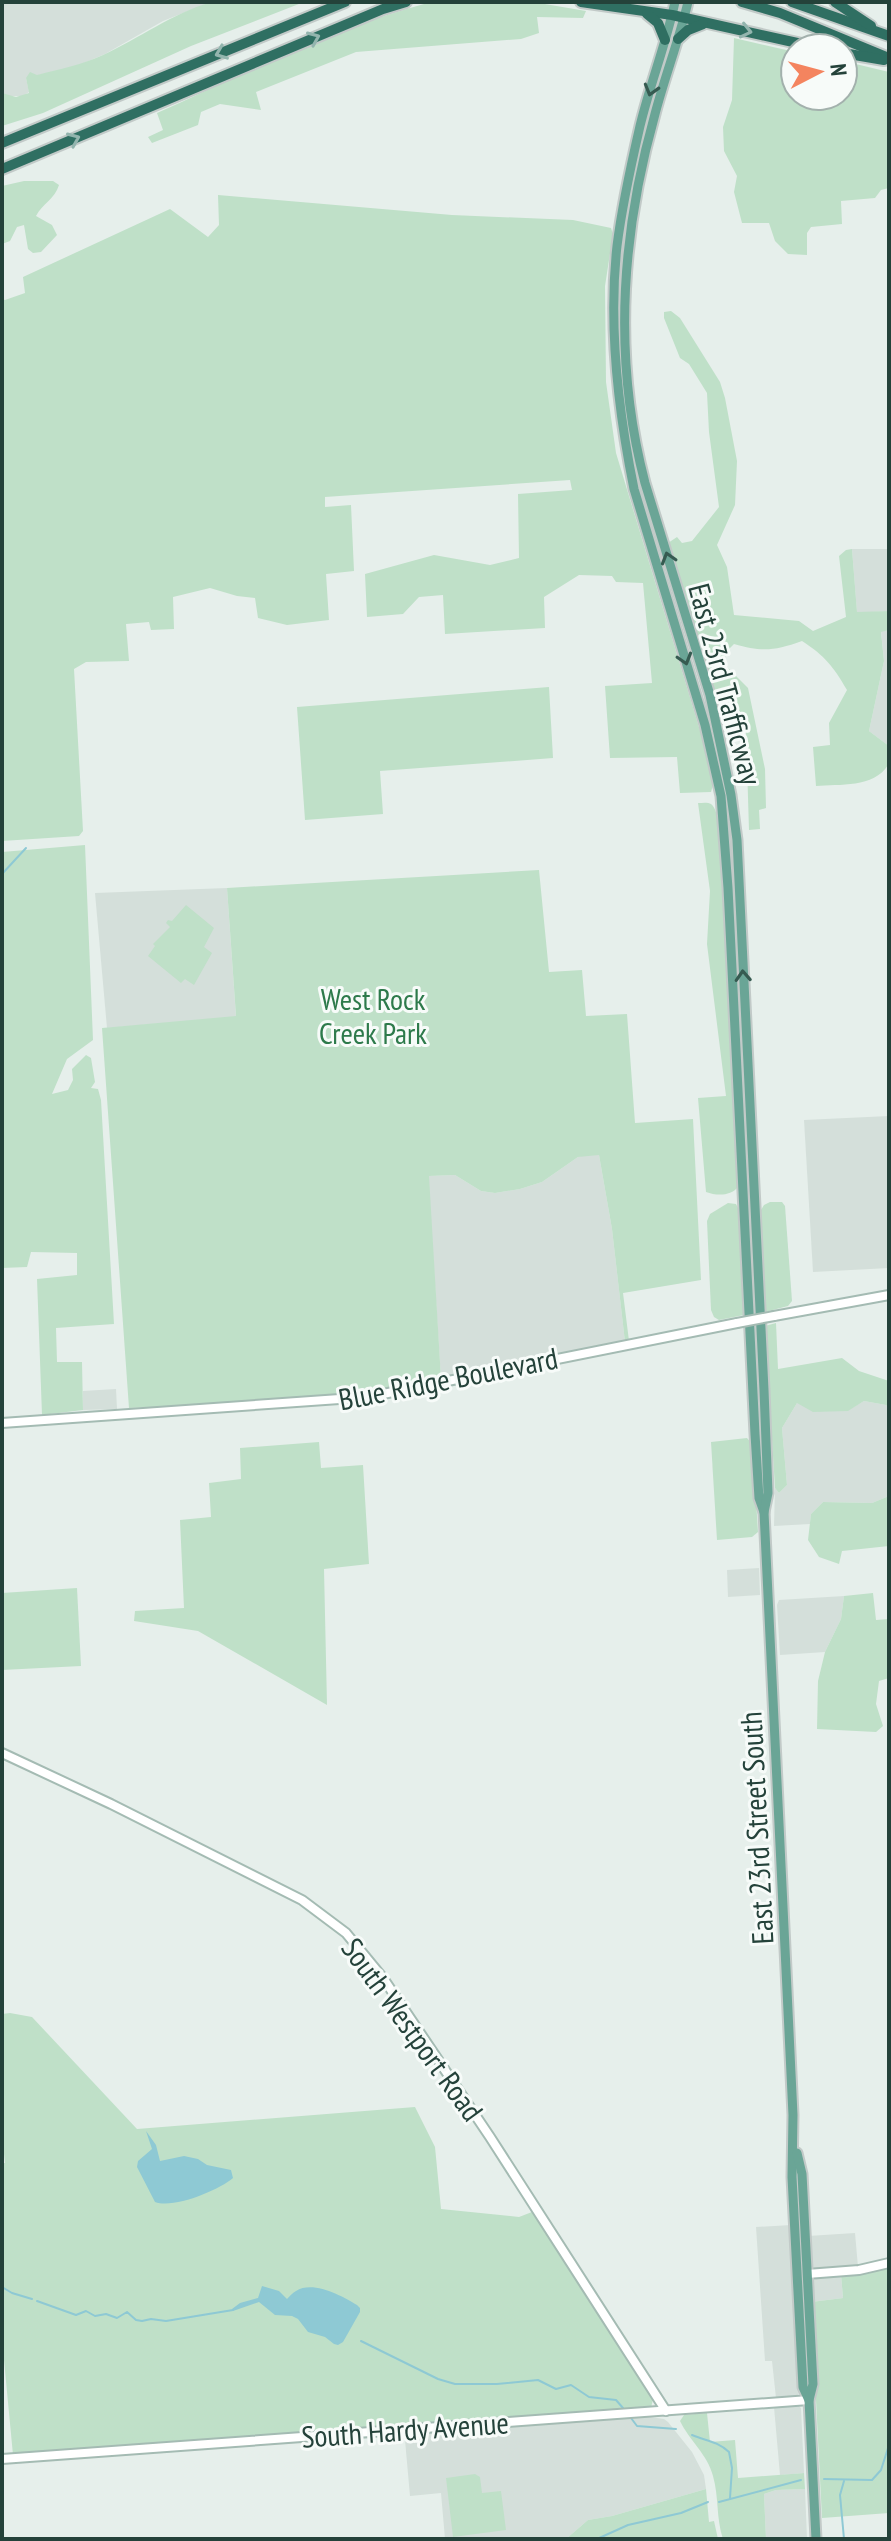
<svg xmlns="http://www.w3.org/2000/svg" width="891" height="2541" font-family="'PT Sans Narrow',sans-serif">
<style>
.built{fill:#d4dfda}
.green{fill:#bfe0c8}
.water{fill:#8ec9d4}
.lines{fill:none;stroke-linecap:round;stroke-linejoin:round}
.stream{stroke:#8ec9d4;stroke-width:2}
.secondary-casing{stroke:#a4bbb3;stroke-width:12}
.primary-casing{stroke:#c2cac8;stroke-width:13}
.highway-casing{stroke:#c2cac8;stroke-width:14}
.secondary{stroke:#fff;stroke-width:8}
.primary{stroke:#6aa596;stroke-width:9}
.highway{stroke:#2f6f62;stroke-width:10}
.secondary-bridge-casing{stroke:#a4bbb3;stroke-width:12;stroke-linecap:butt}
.secondary-bridge{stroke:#fff;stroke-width:8}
.oneway{stroke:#93b5ae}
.oneway2{stroke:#365b51}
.labels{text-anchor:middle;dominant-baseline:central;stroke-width:6;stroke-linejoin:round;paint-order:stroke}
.street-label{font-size:30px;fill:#24423a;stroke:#f7fbf9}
.park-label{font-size:30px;fill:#2d7a4b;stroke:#f7fbf9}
</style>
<rect width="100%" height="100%" fill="#e6efeb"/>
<g class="built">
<path d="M2,2H211L163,21L105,54L77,66L26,78L29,92L23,96H7L2,93Z"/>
<path d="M852,549H889V611L857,613Z"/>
<path d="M889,630V746L869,731L884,661L881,631Z"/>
<path d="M227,888L236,1017L107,1028L95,893Z"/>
<path d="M889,1116V1268L813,1272L804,1120Z"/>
<path d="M587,1154L599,1155L612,1229L625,1342L441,1379L428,1176L455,1175L481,1191L495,1193L520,1189L542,1182L578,1157Z"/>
<path d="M116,1389L117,1409L83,1410V1391Z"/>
<path d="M864,1401L886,1405L889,1408V1496L872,1503L823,1502L811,1514L810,1524L774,1526L775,1488L779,1493L787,1485L782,1428L797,1403L847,1411Z"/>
<path d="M759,1568L760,1595L728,1597L727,1570Z"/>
<path d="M844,1596L841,1619L825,1652L780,1655L777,1605L779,1600Z"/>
<path d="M791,2225L801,2392L796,2396L776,2398L772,2361H765L756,2227Z"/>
<path d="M855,2233L858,2267L811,2270L808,2236Z"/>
<path d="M841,2274L843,2298L811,2302V2280Z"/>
<path d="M797,2405L801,2408L804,2473L780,2475L774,2407Z"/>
<path d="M650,2417L664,2419L668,2422L692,2452L704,2475L706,2489L612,2516L588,2520L566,2539H445L441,2493L410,2496L405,2440L413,2434Z"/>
<path d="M805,2489L807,2539H766L764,2494L776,2490Z"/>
</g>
<g class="green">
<path d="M211,2H304L191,46L43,113L2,126V93L16,97L29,93L26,78L30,72L37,75C60,69 81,65 103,55C140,38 171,14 211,2Z"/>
<path d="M431,2H533L586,11L583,18L537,17L539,33L521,39L356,52L256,92L261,110L220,104L201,112L198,125L152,143L148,137L163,130L157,113C246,73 336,27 431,2Z"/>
<path d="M734,38L795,52V96H843V61L889,72V188L881,190L875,198L841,201L842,224L811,227L807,233V255L788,254L775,241L769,223H742L734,192L737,176L724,151L723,127L732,100Z"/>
<path d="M24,181H53L59,185C55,199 42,204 36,216L52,225L57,235L41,252L33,253L28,249L24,225L17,227L10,241L2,244V186Z"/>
<path d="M218,195L452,215L573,220L611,228L613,234L605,286L606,382L616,453L705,747L713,785L711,792L680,793L677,757L610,758L605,686L652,683L643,583L616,582L612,576L579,575L544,597L545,628L445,634L443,595L419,597L403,614L367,617L365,574L434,555L490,565L519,558L518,494L572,490L570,480L325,497V507L351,505L354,571L326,574L329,620L287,625L258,618L255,598L237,596L210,588L173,597L174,629L151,630L149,622L126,624L129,661L86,662L74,669L83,831L79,836L2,841V299L5,300L25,293L23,277L170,209L208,237L219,225Z"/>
<path d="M671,311L680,318L720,382L725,398L737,461L735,505L717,545L727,567L734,615L799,621L813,631L846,617L839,556L846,550L852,549L857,612L889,611V630L881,632L884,661L869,731L889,746C889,751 891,760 888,765C874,788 839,784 816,786L813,747L830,745L829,723L847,690C833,666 825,656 802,641C774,651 762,652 734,644L725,653L726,666L748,688L765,769L766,808L759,810L760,829L749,830L746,732L726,693L714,691L668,543L677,537L682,543L692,541L719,507L709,432L707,393L689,364L680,358L664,318V312Z"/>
<path d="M549,687L553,758L380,771L383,814L305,820L297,707Z"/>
<path d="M698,803C702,803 708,802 711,804C720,810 720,845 721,856L738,1187C731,1196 717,1196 706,1192L698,1098L726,1096L707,944L710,891Z"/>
<path d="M85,845L93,1040L67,1059L52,1094L68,1090L73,1080L72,1069L86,1055L91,1058L95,1082L91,1088L98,1089L101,1100L114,1324L56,1328L57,1362H82L83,1410L42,1415L37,1279L77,1275V1253L31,1252L27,1267L2,1268V852Z"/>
<path d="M539,870L549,972L582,970L586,1016L627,1014L635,1123L693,1119L701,1280L623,1293L629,1341L625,1342L612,1229L599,1155L578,1157L542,1182L520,1189L495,1193L481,1191L455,1175L429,1176L441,1379L353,1395V1399L129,1408L102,1028L236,1016L227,888Z"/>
<path d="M186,905L214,928L204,947L212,953L194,985L185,979L181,983L148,956L155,946L153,944L170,927L166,923L168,920L172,921Z"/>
<path d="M770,1202H782L785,1206L792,1301L788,1306L765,1312L761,1210L764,1205Z"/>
<path d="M728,1203L736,1204L739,1210L744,1315L719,1320L714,1317L711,1310L707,1221L710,1214Z"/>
<path d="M776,1323L778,1369L842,1358L859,1371L889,1381V1408L886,1405L864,1401L848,1411L813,1412L797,1403L782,1428L787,1485L779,1493L775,1488L765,1326Z"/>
<path d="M747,1438L752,1444L753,1451L758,1532L752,1537L717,1540L711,1442Z"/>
<path d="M319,1442L321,1468L363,1465L369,1564L324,1569L327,1705L198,1631L134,1621L135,1611L184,1608L180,1520L211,1517L209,1483L241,1479L240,1448Z"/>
<path d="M889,1496V1546L842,1551L839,1564L819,1557L808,1540L811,1514L823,1502L872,1503Z"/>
<path d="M77,1588L81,1666L2,1670V1593Z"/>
<path d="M873,1593L876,1620L889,1619V1678L879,1681L876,1704L883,1726L876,1732L817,1729L818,1681L825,1652L841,1619L844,1596Z"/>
<path d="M10,2013L32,2017L137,2129L415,2107L435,2147L441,2209L519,2217L532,2212L653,2399L651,2408L13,2455L2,2339V2163H5L2,2136V2014Z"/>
<path d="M889,2266V2513L822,2518L811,2302L843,2298L841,2274Z"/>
<path d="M707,2413L710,2442L735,2440L738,2478L804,2473L805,2489L776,2490L764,2494L766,2539H723C716,2518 719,2497 713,2476C708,2455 689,2440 680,2421L684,2415Z"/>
<path d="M475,2474L480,2477L482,2493L501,2491L506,2530L453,2537L446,2478Z"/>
<path d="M706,2489L709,2522L714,2521L718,2539H566L588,2520L612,2516Z"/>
</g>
<g class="water">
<path d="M146,2131L156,2145L160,2161L184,2156L198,2159L207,2165L231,2170L233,2178C219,2190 174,2209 155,2202L137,2167L138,2161L152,2149Z"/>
<path d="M262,2286L279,2291L287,2299C290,2296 292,2293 296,2291C313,2280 342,2296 357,2305L360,2308V2312L343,2342L338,2345L334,2344L325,2337L308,2332L298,2319L292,2316L275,2315L259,2302L233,2311L232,2309L240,2303L258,2298Z"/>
</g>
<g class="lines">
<g class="stream">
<path d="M2,874L26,848"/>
<path d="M2,2287L12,2293L32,2299"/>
<path d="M37,2301L76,2315L86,2311L95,2316L106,2314L117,2318L127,2312L136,2320L142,2321L151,2319L166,2321L233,2310"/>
<path d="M361,2341L438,2379L455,2384H497L538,2380L556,2389L571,2385L589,2397L616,2400L623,2408"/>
<path d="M631,2418L637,2426L676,2429"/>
<path d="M692,2435C706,2441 717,2441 729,2452L732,2468L730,2498"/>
<path d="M824,2479L872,2480L881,2470L889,2445"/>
<path d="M719,2502L801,2480"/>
<path d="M597,2539L628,2525L681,2513L708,2502"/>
<path d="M844,2539L840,2495L844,2481"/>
</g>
<g class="secondary-casing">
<g id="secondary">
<path d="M774,1316L889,1295"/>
<path d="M2,1423L368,1397L737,1323"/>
<path d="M2,1753L111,1804L302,1900L346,1933L383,1978L490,2137L666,2411"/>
<path d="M807,2274L859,2270L889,2263"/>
<path d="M2,2459L809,2400"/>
</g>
</g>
<g class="primary-casing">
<g id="primary">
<path d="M675,2C666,44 650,84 640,126C631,165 622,206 617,246C608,327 618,410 634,489L705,725L721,796L728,888L755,1434L759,1498L764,1512"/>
<path d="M688,2C679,40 665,76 655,114C621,235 613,361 645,483L710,695L731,795L737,840L764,1390L768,1493L764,1512L793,2115L792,2177L803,2387L809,2400"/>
<path d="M797,2153L802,2174L813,2384L809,2400L816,2539"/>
</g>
</g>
<g class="highway-casing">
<g id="highway">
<path d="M581,2L672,15L820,48"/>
<path d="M742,2L780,13L889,58"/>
<path d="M792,2L889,36"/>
<path d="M835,2L871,26"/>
<path d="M647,14L658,23L665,40"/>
<path d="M678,39L688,30L703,24"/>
<path d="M843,53L884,60"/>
<path d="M2,143L345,2"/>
<path d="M2,169L383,9L406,2"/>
</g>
</g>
<use href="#secondary" class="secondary"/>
<use href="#primary" class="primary"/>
<use href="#highway" class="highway"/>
<g class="secondary-bridge-casing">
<path id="secondary-bridge" d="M737,1323L774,1316"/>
</g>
<use href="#secondary-bridge" class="secondary-bridge"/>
</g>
<defs><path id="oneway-chevron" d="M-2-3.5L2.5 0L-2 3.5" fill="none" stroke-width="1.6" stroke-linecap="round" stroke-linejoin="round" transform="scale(2)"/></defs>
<g class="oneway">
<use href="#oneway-chevron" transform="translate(746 31) rotate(13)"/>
<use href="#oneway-chevron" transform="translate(314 38) rotate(-23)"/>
<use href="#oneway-chevron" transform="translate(221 53) rotate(158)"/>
<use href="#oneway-chevron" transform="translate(74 139) rotate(-23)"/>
</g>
<g class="oneway2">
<use href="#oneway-chevron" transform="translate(651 90) rotate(106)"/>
<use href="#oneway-chevron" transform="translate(668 558) rotate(-107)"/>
<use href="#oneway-chevron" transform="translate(685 659) rotate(73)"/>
<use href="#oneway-chevron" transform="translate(743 976) rotate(-93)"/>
</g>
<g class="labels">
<g class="street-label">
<text transform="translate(726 684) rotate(75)">East 23rd Trafficway</text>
<text transform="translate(448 1378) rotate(-11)">Blue Ridge Boulevard</text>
<text transform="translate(756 1828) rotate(-93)">East 23rd Street South</text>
<text transform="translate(413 2029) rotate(54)">South Westport Road</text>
<text transform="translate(405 2429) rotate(-4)">South Hardy Avenue</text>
</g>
<g class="park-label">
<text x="373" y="998">West Rock<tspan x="373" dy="34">Creek Park</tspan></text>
</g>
</g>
<rect width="891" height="2541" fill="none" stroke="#24423a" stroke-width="8"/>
<g transform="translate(819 72) rotate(84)"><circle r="38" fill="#f7fbf9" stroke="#a3b1ad" stroke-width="2"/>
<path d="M0-6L14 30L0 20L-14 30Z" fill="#f4845f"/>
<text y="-12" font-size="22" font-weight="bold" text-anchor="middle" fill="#24423a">N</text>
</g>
</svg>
